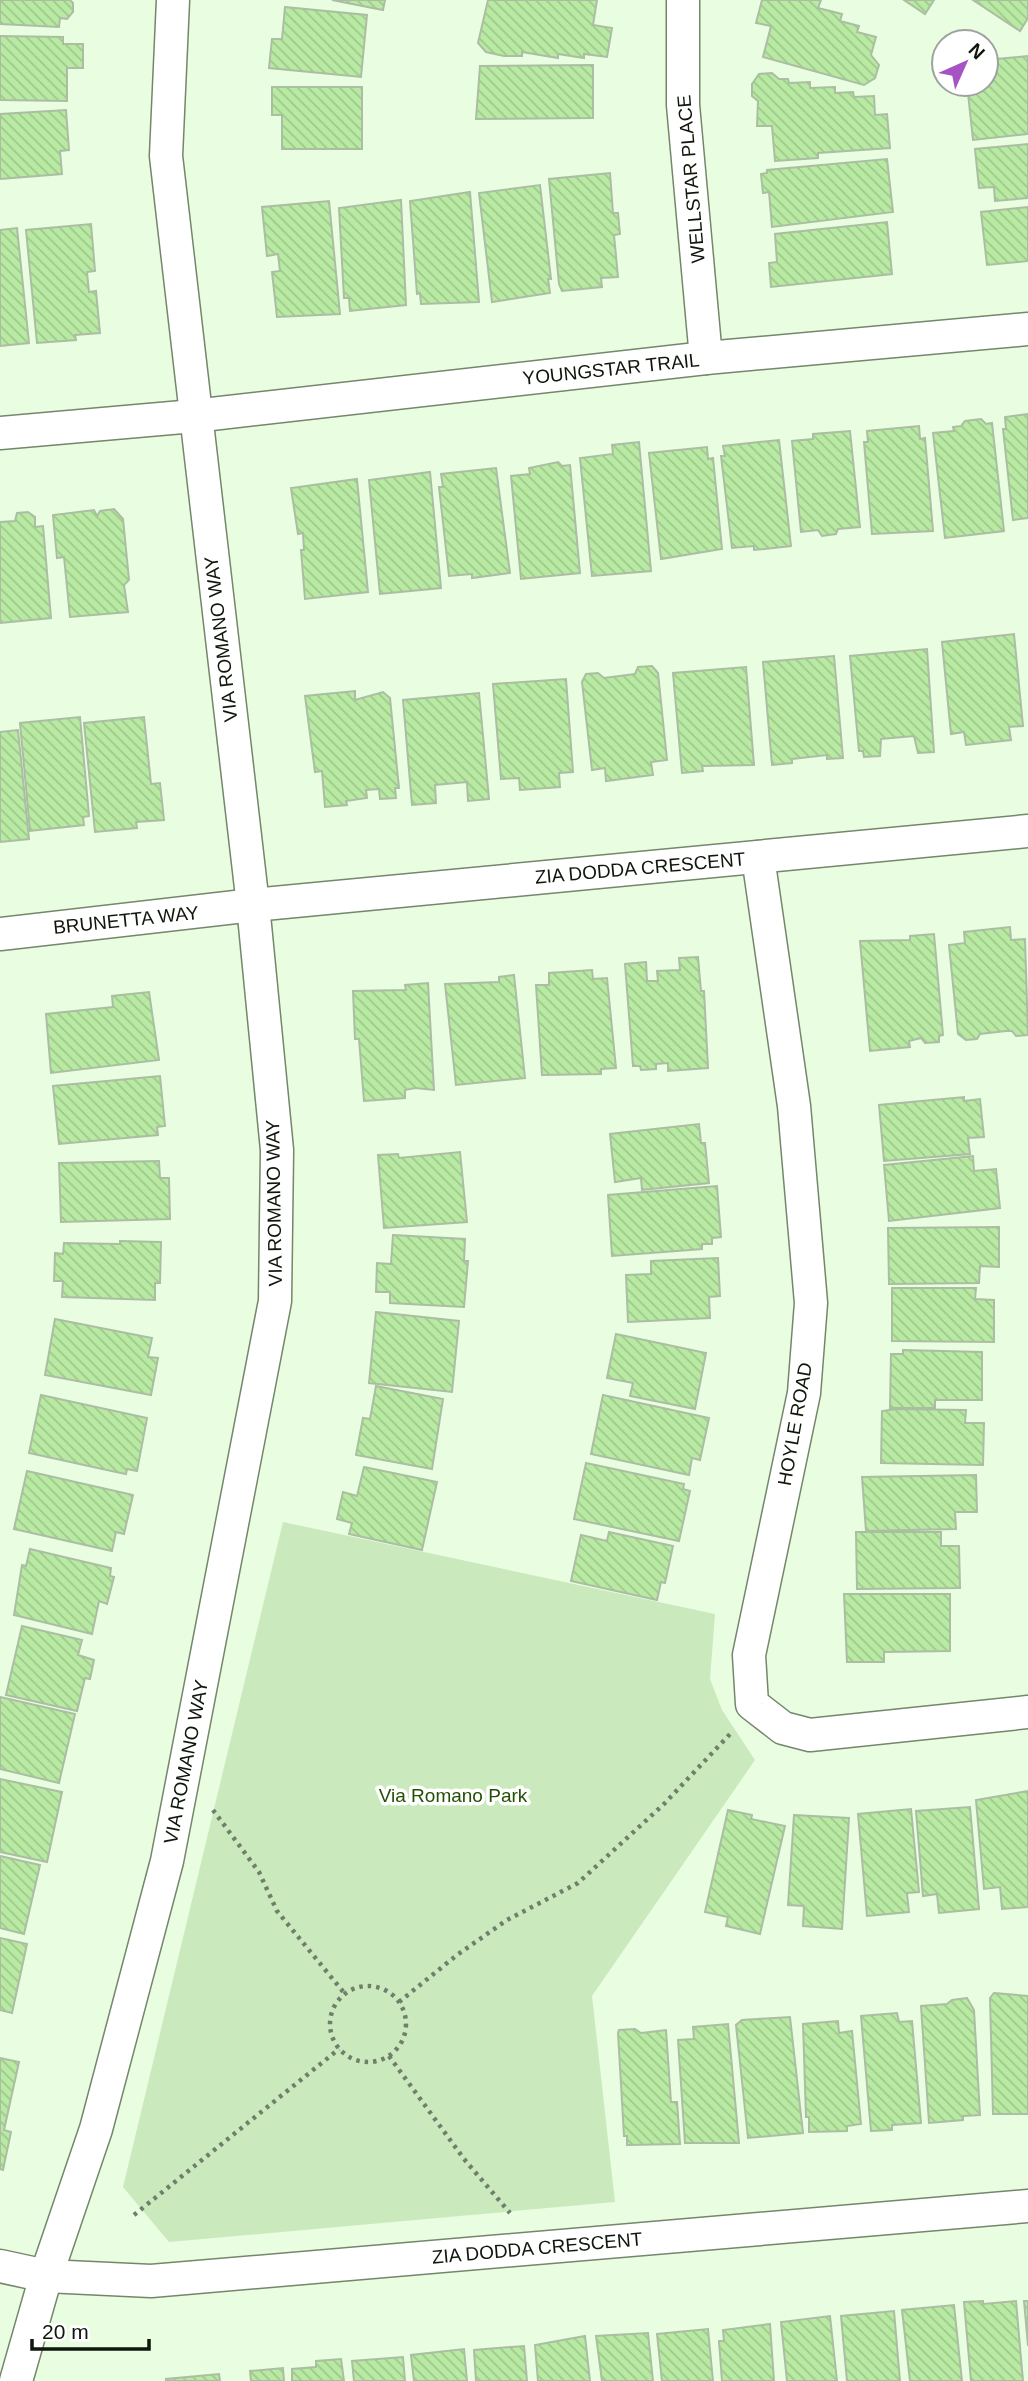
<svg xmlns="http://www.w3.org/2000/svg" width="1028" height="2381" font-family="Arial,sans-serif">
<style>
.park{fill:#caeabd}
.building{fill:url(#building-back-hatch);stroke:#abbea3;stroke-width:2}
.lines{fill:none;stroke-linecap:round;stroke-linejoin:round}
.street-casing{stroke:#74866c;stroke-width:35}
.path{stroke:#727e6c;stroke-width:4.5;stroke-dasharray:3.5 5;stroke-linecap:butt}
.street{stroke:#fff;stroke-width:32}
.labels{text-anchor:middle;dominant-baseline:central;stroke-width:7;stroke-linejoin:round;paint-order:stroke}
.street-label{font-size:19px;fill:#0f160c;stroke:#fff}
.park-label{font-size:19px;fill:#245006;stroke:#fff}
</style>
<defs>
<pattern id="building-back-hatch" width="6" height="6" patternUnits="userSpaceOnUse" patternTransform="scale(1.75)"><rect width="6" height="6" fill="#b9eaa3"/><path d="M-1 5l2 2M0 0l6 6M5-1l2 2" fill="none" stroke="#9ec88b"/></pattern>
</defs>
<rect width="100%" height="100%" fill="#e9fde0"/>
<path class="park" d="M283,1522L715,1614L710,1679L722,1710L755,1760L592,1996L615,2202L169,2242L123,2187Z"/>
<g class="building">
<path d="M0,0H70L73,3V12L67,19L60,18L59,27L0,24Z"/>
<path d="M332,0H385L383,10Z"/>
<path d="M488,0H597L593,25L612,28L607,57L584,54V58L558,54V58L522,52V56H504L486,52L478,43Z"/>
<path d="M762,0H821L818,8L842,14L840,21L859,26L857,32L876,37L871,55L879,65L875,78L864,85L763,57L771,26L756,23Z"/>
<path d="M904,0H934L925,14Z"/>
<path d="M973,0H1028V18L1020,31Z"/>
<path d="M285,7L367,15L361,77L269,68L272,39H282Z"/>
<path d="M0,36L63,37V44H83V68H67V101L0,100Z"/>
<path d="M1028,56V134L973,140L967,84H986V60Z"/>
<path d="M593,65V118L476,119L480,66Z"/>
<path d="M772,73L779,79H788L789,83L810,82V88L835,87V93L853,92L854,97L874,96L875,115L887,114L890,148L818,153V158L775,161L772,126H757L758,101L752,96V84L759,74Z"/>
<path d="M272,87H362V149H282V115H272Z"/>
<path d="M66,110L69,150L60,151L62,174L0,179V114Z"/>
<path d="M1028,144V198L995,201L994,187L979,188L975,149Z"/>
<path d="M887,159L893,212L772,227L769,192L763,193L761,174L767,173V170Z"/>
<path d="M610,173L613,213H618L620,234L614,235L618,277L601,278L602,287L562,291L559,284L549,179Z"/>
<path d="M540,185L551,279H548L550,293L492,302L479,193Z"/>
<path d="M470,192L479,302L421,304L420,293L417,294L410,201Z"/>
<path d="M401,200L406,305L350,311L349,298H344L339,208Z"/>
<path d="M329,201L340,314L277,317L272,272L280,271L278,254L267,256L262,207Z"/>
<path d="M1028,207V261L987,265L981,212Z"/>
<path d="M887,222L892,274L771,287L769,263L777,262L775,234Z"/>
<path d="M91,224L95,271L87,272L89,292L96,291L100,333L75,335L76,340L37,343L26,230Z"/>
<path d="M17,228L29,343L0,346V230Z"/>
<path d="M1028,414V518L1013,520L1003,429H1006L1005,417Z"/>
<path d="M981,419L986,424L992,423L1004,531L945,538L933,433L954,431L953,427L961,426L965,421Z"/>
<path d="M919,426L920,439L925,438L933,531L872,534L864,442H868L867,431Z"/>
<path d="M850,431L860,527L838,529L836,534L822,536L818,530L801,532L792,441L813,439V434Z"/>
<path d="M779,440L791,546L754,550V546L732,548L721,456H725L723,446Z"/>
<path d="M639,442L651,571L592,576L580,458L613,454L612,445Z"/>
<path d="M707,447L708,459L713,458L722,549L661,559L649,453Z"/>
<path d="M558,462L562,466L570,465L580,573L521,579L511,476L530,474L529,468Z"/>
<path d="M496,468L510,573L472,578V574L449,576L439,487H443L441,474Z"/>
<path d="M430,472L441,588L380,594L369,480Z"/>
<path d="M357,479L368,592L305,599L301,550H304L303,533L298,534L291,488Z"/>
<path d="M114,509L123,519L129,580L124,585L128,612L70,617L64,557L57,558L53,515L94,510L97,516L100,511Z"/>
<path d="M28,512L35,517V527L43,526L51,618L0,623V522L15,521L17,513Z"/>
<path d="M1014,634L1023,726L1009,727L1011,740L966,745L964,732L951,734L942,642Z"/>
<path d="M927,649L934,752L918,753L914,736L881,739L880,756L864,757L863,751H859L850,656Z"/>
<path d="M834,656L843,758L827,759V755L792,759V763L772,765L763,662Z"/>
<path d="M652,666L658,673L667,760L651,762L653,775L606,781L605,768L592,770L582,682L586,674L598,673L604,678L635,674L638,667Z"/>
<path d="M746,667L754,765L702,766L703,771L682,773L673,673Z"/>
<path d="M566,679L573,772L559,773L560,787L520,790L519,778L501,779L493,684Z"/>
<path d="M355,691V700L383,692L390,698L399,788H395L396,798L380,799L379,789L366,790L367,798L346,801L347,805L325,807L322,771L315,772L305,696Z"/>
<path d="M479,693L489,799L468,801L467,782L435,785L436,803L412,805L403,700Z"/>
<path d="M80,717L89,816L83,817L84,825L30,831L20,723Z"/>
<path d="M144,717L151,784L160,783L164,820L136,822L137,828L95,832L84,723Z"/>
<path d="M18,730L29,839L0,842V732Z"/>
<path d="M1010,927L1011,940L1025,939L1028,1035L1016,1036L1012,1031H1006L980,1034L977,1039L966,1040L958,1034L949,945L965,943L964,932Z"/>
<path d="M934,934L943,1035L939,1036V1042L925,1043L921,1038L909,1041L910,1047L870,1051L860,941L910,940V936Z"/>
<path d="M698,957L701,991H704L708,1068L668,1071V1063L656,1064V1069L641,1070L640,1066H633L625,964L646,962L647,981H658L657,971L680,970L679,958Z"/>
<path d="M592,970L593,979L607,978L616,1068L601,1069V1074L542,1075L536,985H549V973Z"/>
<path d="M514,975L525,1078L456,1085L445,984L499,982V977Z"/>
<path d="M428,983L434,1090L415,1088L405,1090V1098L364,1101L359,1039H355L353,991L406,990L405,985Z"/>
<path d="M149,992L159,1060L51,1073L46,1014L113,1007L112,996Z"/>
<path d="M160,1076L165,1126L157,1127L158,1135L59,1144L53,1086Z"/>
<path d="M964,1097V1101L980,1099L984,1137L968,1138L970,1154L884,1161L879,1105Z"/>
<path d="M699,1124L701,1143H705L709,1183L642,1190L641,1178L615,1182L610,1134Z"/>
<path d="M460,1152L467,1222L384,1228L378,1155L398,1154L399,1158Z"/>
<path d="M973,1156L974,1171L996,1169L1000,1208L889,1221L884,1165Z"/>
<path d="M159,1161L160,1178H169L170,1219L61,1222L59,1163Z"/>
<path d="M717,1186L721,1237L712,1238V1244H702V1249L612,1256L608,1195Z"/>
<path d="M999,1227V1267L980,1266L979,1283L889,1284L888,1228Z"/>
<path d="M393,1235L465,1239L464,1261H468L464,1307L390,1303V1292H376L377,1263L391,1264Z"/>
<path d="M120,1241L161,1242L160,1283H155V1300L62,1297L63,1281H54L55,1253L63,1254L64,1243L120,1244Z"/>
<path d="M718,1258L720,1296L709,1297L710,1318L628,1322L626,1275L651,1274V1261Z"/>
<path d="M892,1288H976L975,1299L994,1300V1342L892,1341Z"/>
<path d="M376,1312L459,1321L452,1392L369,1383Z"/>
<path d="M55,1319L152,1338L148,1357L158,1358L151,1395L45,1375Z"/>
<path d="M616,1334L706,1353L695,1409L630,1396L633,1383L607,1378Z"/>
<path d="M903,1350L982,1352V1400H935V1408H890L891,1354H903Z"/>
<path d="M376,1386L443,1399L432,1469L356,1455L363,1418L370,1419Z"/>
<path d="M41,1395L147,1418L137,1471L127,1469L126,1474L116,1472L29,1453Z"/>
<path d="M603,1395L709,1418L700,1460L692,1458L689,1475L591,1454Z"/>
<path d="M896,1409L966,1410L965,1423H984L983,1465L881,1463L882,1411Z"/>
<path d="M586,1463L684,1484L683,1489L690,1491L679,1541L574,1519Z"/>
<path d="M364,1467L437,1482L422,1550L349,1534L352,1523L337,1519L343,1492L357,1496Z"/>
<path d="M27,1471L133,1495L124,1534L116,1532L112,1551L14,1529Z"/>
<path d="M976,1475L977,1512H955L956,1529L866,1531L862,1477Z"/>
<path d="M609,1532L673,1546L665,1583L661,1582L657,1600L571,1581L581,1535L607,1541Z"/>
<path d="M856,1532H941V1546H959L960,1588L857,1589Z"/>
<path d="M30,1549L111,1568L110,1576L114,1577L107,1604L99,1601L92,1634L14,1615L22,1565L26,1566Z"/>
<path d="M844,1594H950V1651L884,1652V1662H847Z"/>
<path d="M22,1626L82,1640L78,1655L94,1660L90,1679L85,1678L77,1711L6,1695Z"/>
<path d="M0,1697L75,1714L59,1783L0,1769Z"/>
<path d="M0,1779L62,1792L47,1862L0,1852Z"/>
<path d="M1028,1791V1907L1002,1909L1000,1887L984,1889L976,1800Z"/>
<path d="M970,1807L979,1909L939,1913L937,1894L923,1896L916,1811Z"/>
<path d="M911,1809L919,1892L907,1893L909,1912L867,1916L858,1814Z"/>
<path d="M728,1810L752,1815L751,1819L785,1826L760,1934L726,1926L728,1917L705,1912Z"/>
<path d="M794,1815L849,1818L842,1929L803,1926L804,1906L788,1905Z"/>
<path d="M0,1856L40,1865L24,1934L0,1928Z"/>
<path d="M0,1938L27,1944L12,2013L0,2010Z"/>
<path d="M994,1993L1028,1996V2114H993L990,1998Z"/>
<path d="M967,1998L974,2010L980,2115L963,2116V2120L929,2123L921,2006L947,2004L952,2000Z"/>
<path d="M897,2013L899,2022L912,2021L921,2123L892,2125V2130L871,2131L861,2016Z"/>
<path d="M790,2017L803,2133L748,2138L736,2025L742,2020Z"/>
<path d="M838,2021L839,2033L852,2031L861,2124L847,2126V2131L809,2132V2117H806L803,2024Z"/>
<path d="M728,2024L739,2143H685L678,2040L694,2039L693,2027Z"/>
<path d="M635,2029L641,2033L666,2030L671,2102H677L680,2144L627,2145V2136H624L618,2033L619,2030Z"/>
<path d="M0,2058L19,2062L4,2130L11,2132L3,2170L0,2169Z"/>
<path d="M983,2301V2304L1016,2301L1023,2381H971L964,2302Z"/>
<path d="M1024,2301H1028V2346Z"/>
<path d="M954,2305L962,2381H910L902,2310Z"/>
<path d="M894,2311L900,2381H847L841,2316Z"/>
<path d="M830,2316L837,2381H787L781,2322Z"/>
<path d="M770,2324L774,2381H722L719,2341H724L723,2330Z"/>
<path d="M708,2329L713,2381H662L657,2334Z"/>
<path d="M648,2333L653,2381H602L596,2336Z"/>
<path d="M585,2336L590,2381H538L535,2345Z"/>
<path d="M524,2346L527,2381H476L474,2350Z"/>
<path d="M464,2349L467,2381H414L411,2355Z"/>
<path d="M403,2357L405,2381H354L352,2361Z"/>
<path d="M341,2359L344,2381H292V2369L316,2367V2361Z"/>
<path d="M283,2368L284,2381H251L250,2371Z"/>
<path d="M219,2374L220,2381H166V2379Z"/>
</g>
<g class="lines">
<g class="street-casing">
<g id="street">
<path d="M683,0V105L706,358"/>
<path d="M0,433L194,416L706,358L1028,329"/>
<path d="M758,857L794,1106L811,1303L804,1393L749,1655L752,1704L783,1728L810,1735L1028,1712"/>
<path d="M0,934L253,905L1028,831"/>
<path d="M0,2266L46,2276L151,2281L1028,2206"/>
<path d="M16,2381L46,2276L96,2129L167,1861L275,1301L277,1150L253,905L166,156L173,0"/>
</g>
</g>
<g class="path">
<path d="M213,1810L259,1872L277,1911L345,1994"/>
<circle cx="368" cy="2024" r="38"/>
<path d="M399,2002L457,1955L507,1920L578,1883L664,1804L731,1733"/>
<path d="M389,2056L464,2159L510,2213"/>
<path d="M134,2215L339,2049"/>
</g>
<use href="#street" class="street"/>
</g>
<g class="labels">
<g class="street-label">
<text transform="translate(691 179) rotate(-95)">WELLSTAR PLACE</text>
<text transform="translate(611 369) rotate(-6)">YOUNGSTAR TRAIL</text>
<text transform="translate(221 639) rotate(-97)">VIA ROMANO WAY</text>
<text transform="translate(640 868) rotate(-5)">ZIA DODDA CRESCENT</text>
<text transform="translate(126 920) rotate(-6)">BRUNETTA WAY</text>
<text transform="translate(274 1203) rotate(-91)">VIA ROMANO WAY</text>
<text transform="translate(795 1424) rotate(-80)">HOYLE ROAD</text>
<text transform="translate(186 1762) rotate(-79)">VIA ROMANO WAY</text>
<text transform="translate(537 2248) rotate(-5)">ZIA DODDA CRESCENT</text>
</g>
<g class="park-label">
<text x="453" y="1795">Via Romano Park</text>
</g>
</g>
<g transform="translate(965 63) rotate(45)"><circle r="33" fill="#ffffff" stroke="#9fa29e" stroke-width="2"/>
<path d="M0-5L12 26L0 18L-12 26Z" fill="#a654c3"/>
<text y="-10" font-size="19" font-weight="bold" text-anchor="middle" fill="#0f160c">N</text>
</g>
<path d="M32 2339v10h117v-10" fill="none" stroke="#0f160c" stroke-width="3.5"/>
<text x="42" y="2339" font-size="21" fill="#0f160c" stroke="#ffffff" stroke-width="5" paint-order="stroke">20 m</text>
</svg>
